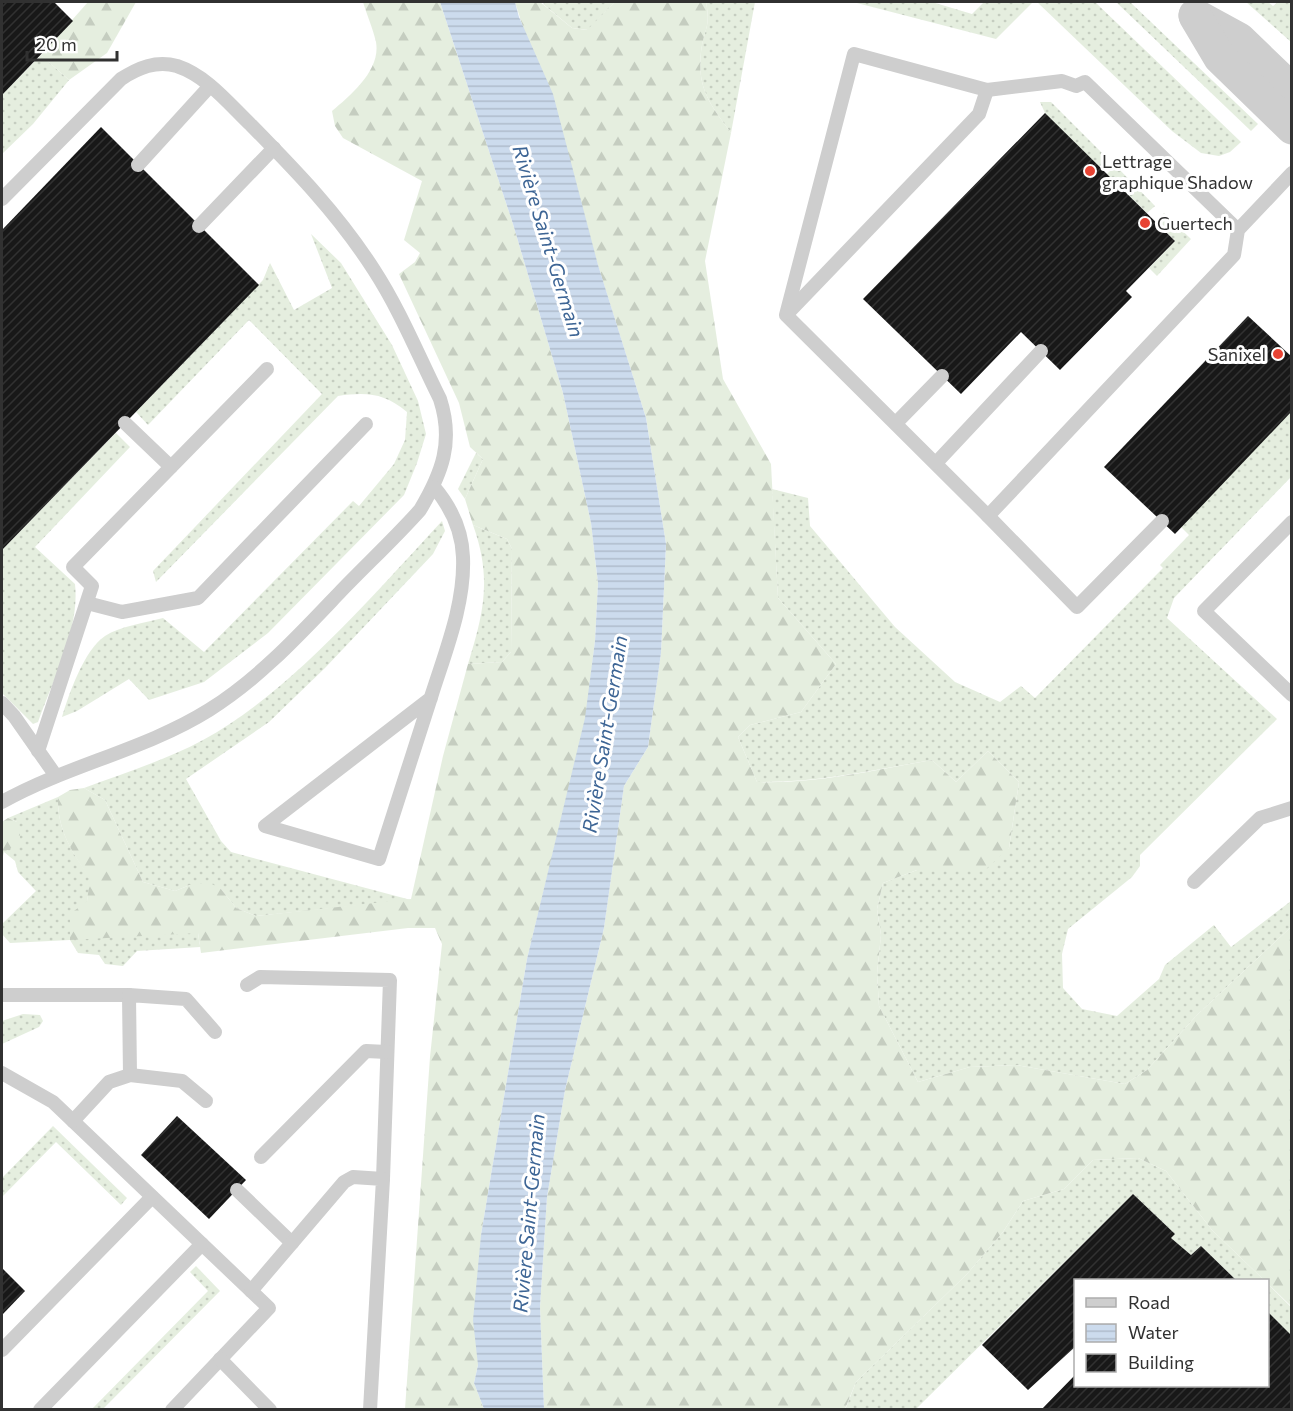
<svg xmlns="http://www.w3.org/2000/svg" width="1293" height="1411" font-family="Commissioner,sans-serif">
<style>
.grass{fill:url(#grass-dots)}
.forest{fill:url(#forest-firs)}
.water{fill:url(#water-rules)}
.building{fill:url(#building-hatch)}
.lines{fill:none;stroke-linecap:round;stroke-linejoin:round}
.service{stroke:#cecece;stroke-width:14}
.tertiary{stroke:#cecece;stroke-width:33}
.poi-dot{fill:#e74333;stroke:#fff;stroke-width:2}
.labels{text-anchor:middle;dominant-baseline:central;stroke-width:6;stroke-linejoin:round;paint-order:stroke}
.poi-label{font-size:18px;fill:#313131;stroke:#fff;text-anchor:start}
.water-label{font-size:20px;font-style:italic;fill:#3d6595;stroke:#fff}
</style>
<defs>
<pattern id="grass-dots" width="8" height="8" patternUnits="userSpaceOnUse" patternTransform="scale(1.5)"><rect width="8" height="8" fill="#e5eedf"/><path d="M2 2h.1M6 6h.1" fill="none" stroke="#c5cdc0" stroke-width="1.8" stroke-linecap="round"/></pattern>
<pattern id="forest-firs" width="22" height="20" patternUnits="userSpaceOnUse" patternTransform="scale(1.5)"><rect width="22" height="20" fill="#e5eedf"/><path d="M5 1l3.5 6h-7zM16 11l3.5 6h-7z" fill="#c5cdc0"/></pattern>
<pattern id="water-rules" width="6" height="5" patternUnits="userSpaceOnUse" patternTransform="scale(1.5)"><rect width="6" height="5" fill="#ccdbed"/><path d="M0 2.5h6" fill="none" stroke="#b0bccc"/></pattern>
<pattern id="building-hatch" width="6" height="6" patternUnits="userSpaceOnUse" patternTransform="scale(1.5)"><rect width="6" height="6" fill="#181818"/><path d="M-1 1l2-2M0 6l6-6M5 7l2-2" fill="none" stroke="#313131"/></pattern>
</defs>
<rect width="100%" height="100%" fill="#fff"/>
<g class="grass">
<path d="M546,2H615L588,30L572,28L543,4Z"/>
<path d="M706,2H755L731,133C710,104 697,89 701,52C704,28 711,28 706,2Z"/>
<path d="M853,2H932L972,14L984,2H1033L996,39Z"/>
<path d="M1037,2H1095L1241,142L1230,152L1219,156L1201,153L1172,131Z"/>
<path d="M1116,2H1130L1258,124L1251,131Z"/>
<path d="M1246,2H1268L1273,6L1278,2H1291V42Z"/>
<path d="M41,55L69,80L33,124L2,154V95Z"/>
<path d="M1040,102H1051L1108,159L1099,167L1045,113Z"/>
<path d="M1115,165L1155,206L1147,213L1107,174Z"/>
<path d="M1164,213L1191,239L1157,276L1149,268L1175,241L1156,221Z"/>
<path d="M311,234L341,263L392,345L418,401L426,434L417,463L404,495L268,633L204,682L149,700L129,679L77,711L62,717C69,694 84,650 105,636C120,626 145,623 163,618L204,652L353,501L359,506L394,464L405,440L407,412C384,393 367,392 338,396L156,582L153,571L322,394L249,320L148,425L136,412L263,280L270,263L294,310L332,288Z"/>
<path d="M1291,411V477L1174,598L1167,618L1277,719L1140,855V866L1132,877L1068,929L1062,954L1063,988L1082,1009L1117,1016L1159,979L1165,965L1214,925L1231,947L1291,901V927L1197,1015L1147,1070L1125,1084L1016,1065L970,1067L918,1082L879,1006L877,974L881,935L877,909L883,883L917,870H949L1009,848L1019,782L988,751L956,782L932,760C874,770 816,783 757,782L738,737L750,725L801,712L836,664L778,598L772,489L808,498L810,526L895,627L955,682L1000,702L1021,686L1035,698L1163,568L1160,565L1189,535L1181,527Z"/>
<path d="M116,433L130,447L35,547L75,584C80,629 53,680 38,722L33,724L2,693V550Z"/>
<path d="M476,453L483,459L465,499L458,489Z"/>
<path d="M442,521L445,531L433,554L325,668L269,722L186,779L221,841L231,852L411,900L256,916L236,908L221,889L190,885L175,891L143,882L105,800L84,788C124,773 166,760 203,740C290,693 375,593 442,521Z"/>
<path d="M473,525L507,539L512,549L511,652L502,662L468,664C484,612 492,578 473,525Z"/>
<path d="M58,797C57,830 72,852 91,879L87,901L198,933L200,947L137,951L123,966L105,964L99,955L78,953L70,940L10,943L2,934V924L36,891L18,872L15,861L4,852L17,822L8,818Z"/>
<path d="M23,1014L40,1015L43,1021L39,1027L2,1044V1021Z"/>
<path d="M53,1126L127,1198L121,1205L56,1142L2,1197V1178Z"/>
<path d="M1138,1158L1166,1171L1212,1230L1264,1280H1236L1201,1246L1191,1255L1171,1238L1175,1234L1133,1194L916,1409L845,1410L856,1382L967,1274L1003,1232L1023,1201L1064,1189L1093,1160Z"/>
<path d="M196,1266L220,1291L103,1409H92L208,1291L190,1272Z"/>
<path d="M1268,1284L1291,1307V1336L1268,1312Z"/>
</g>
<g class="forest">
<path d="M88,2H136L107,53L69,80L41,55Z"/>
<path d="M363,2H440L513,224L563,393L591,523L598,583L595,641L586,718L527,959L481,1235L478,1365L474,1383L484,1409H405L430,1057L442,944L435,928H408L201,953L198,933L70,940V914L87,901L90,879C72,852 57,830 58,797L70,790L84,788L105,800L143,882L175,891L190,885L210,883L221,889L236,908L256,916L411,899L443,756L468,664L502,662L511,652L512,549L507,539L473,525L465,499L483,459L470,447L459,403L399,274L415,262L420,253L404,240L422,181L343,138L335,126L332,111C351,95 381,70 376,42C373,29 367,15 363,2Z"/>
<path d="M515,2H540L572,28L587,30L615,2H706C711,28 704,28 701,52C697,89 710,104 731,133L705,261L723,379L771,464L778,598L836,664L801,712L750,725L738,737L757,782C816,784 874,770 932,760L956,782L988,751L1019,782L1009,848L985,870H917L883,883L877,909L881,935L877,974L879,1006L918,1082L970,1067L1016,1065L1125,1084L1147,1070L1197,1015L1291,927V1306L1212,1230L1166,1171L1138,1158L1093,1160L1064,1189L1023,1201L1003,1232L967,1274L856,1382L845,1409H544L540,1307L547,1197L565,1090L604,928L624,786L648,747L661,653L666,544L646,418Z"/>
<path d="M8,818L17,822L20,831V843L4,852L2,860V822Z"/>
</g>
<path class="water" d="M440,2H515L519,17L553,94L598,265L646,418L666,544L661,653L648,747L624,786L604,928L565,1090L547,1197L540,1307L544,1409H484L474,1383L478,1365L473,1320L481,1235L527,959L585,718L595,641L598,583L591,523L563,393L513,224Z"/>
<g class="building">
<path d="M2,2H54L73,21L2,95Z"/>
<path d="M1045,113L1175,241L1126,291L1132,297L1060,370L1021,332L961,394L863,299Z"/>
<path d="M101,127L259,285L2,550V230Z"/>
<path d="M1248,316L1292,357V411L1175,534L1104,467Z"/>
<path d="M177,1116L246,1180L209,1219L141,1155Z"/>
<path d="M1133,1194L1175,1234L1171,1238L1191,1255L1201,1246L1236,1280H1076V1346L1028,1390L982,1345Z"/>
<path d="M2,1268L25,1291L2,1315Z"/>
<path d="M1268,1312L1292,1336V1410H1041L1076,1374V1386H1268Z"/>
</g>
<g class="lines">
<g class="service">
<path d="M138,165L210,86"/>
<path d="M2,199L121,79C138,68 156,60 177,66C207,76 229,104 251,125C297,172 338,214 374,270C400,310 419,357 440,399C454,442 442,473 420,510C395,538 367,564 341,591C300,634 260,678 209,710C145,750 68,765 2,802"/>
<path d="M199,226L274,148"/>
<path d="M1238,230L1234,255L988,516L786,315L854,54L987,90L1062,81L1076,86L1085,82L1238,230L1292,173"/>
<path d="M788,313L979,114L987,90"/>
<path d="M125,423L171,467"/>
<path d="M896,423L942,376"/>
<path d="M936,463L1041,351"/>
<path d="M988,516L1077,607L1162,521"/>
<path d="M1292,522L1204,611L1292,695"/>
<path d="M87,603L122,612L198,598L366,424"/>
<path d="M431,698L265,826L379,859C397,804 414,749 432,694C446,650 465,603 463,557C462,530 451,507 434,487"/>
<path d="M2,703L14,716L56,776"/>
<path d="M38,751L92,586L73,567L267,369"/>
<path d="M1194,882L1260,818L1292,808"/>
<path d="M247,985L260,977L390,980L383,1179"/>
<path d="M2,995H129"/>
<path d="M2,1073L53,1102L269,1308L172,1410"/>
<path d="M130,1075L129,995L186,999L215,1032"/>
<path d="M73,1121L109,1082L130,1075L182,1081L206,1101"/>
<path d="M261,1157L366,1051L387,1052"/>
<path d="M237,1190L292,1243"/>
<path d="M251,1291L344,1182L353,1177L383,1179L370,1410"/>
<path d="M2,1350L152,1197"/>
<path d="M220,1359L270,1410"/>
<path d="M40,1410L202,1244"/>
</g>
<g class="tertiary">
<path d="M1195,15L1239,39L1292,90"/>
<path d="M1195,16L1220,58L1292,128"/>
</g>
</g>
<g class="poi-dot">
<circle cx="1090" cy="171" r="6"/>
<circle cx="1145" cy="223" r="6"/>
<circle cx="1278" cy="354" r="6"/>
</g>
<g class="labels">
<g class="poi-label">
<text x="1102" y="161">Lettrage<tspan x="1102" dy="21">graphique Shadow</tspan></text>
<text x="1157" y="223">Guertech</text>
<text x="1266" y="354" text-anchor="end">Sanixel</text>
</g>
<g class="water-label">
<text transform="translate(549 241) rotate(73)">Rivière Saint-Germain</text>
<text transform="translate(604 734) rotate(-81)">Rivière Saint-Germain</text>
<text transform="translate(528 1213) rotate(-85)">Rivière Saint-Germain</text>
</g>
</g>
<rect width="1293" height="1411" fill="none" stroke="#313131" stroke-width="6"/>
<rect x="1074" y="1279" width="195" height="108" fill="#ffffff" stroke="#adadad" stroke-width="1.5"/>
<rect x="1086" y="1298" width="30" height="9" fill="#cecece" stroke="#adadad" stroke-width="1.5"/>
<text x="1128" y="1309" font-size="18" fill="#313131">Road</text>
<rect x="1086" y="1324" width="30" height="18" fill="url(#water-rules)" stroke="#adadad" stroke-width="1.5"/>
<text x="1128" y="1339" font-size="18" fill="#313131">Water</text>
<rect x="1086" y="1354" width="30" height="18" fill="url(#building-hatch)" stroke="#adadad" stroke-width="1.5"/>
<text x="1128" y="1369" font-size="18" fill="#313131">Building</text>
<path d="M27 51v9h90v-9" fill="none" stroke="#313131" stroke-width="3"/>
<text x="36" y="51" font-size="18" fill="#313131" stroke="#ffffff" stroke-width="4.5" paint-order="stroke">20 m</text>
</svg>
